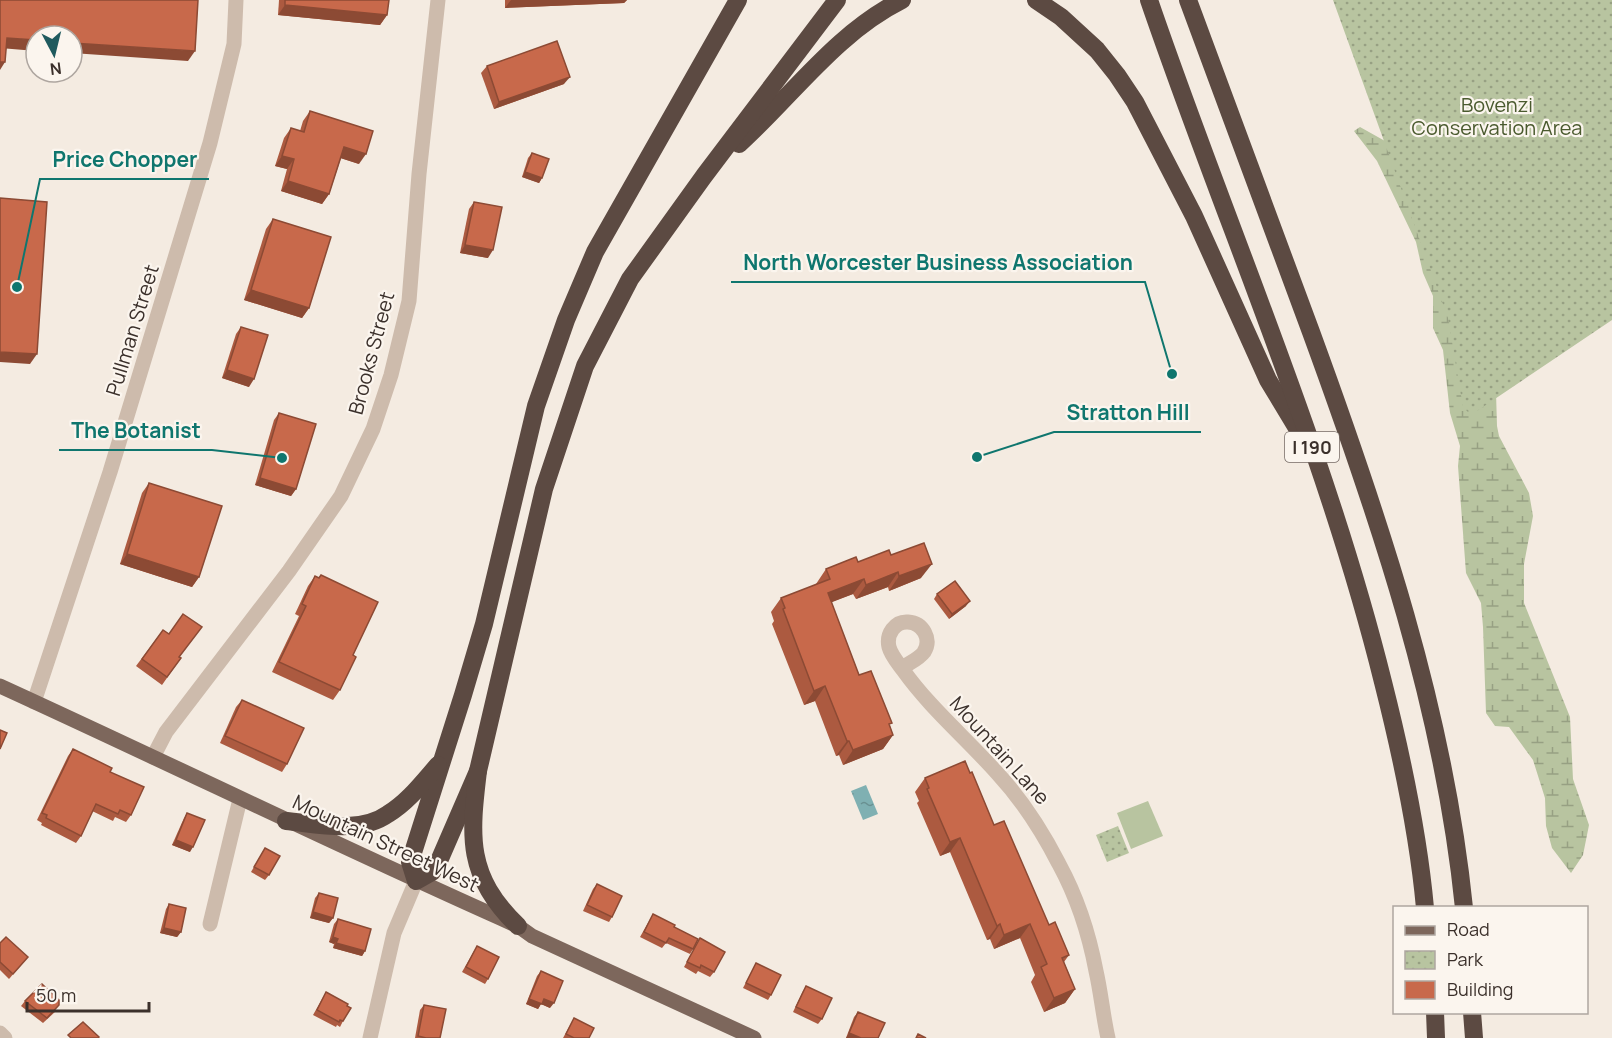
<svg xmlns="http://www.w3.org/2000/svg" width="1612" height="1038" font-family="Manrope,sans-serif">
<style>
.wetland{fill:url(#wetland-marsh)}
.park{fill:url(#park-dots)}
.pitch{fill:#b8c4a0}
.water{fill:url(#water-ripples)}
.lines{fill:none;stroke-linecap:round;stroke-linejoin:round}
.minor{stroke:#cdbbac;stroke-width:15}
.major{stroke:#7d675c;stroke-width:15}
.highway{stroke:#5c4a42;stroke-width:18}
.wall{fill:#ac5a40}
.shaded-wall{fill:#8c4a34}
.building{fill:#c8694b;stroke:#8c4a34;stroke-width:1.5}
.labels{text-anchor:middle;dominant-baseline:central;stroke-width:4.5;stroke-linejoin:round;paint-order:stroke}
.shield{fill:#fbf5ee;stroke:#756b66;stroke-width:1.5}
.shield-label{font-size:18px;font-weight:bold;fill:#3b302b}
.park-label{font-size:20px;fill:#4a5a2e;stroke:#fbf5ee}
.street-label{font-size:20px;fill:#3b302b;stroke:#fbf5ee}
.leader{fill:none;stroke:#0f766e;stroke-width:2}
.callout-dot{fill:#0f766e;stroke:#fbf5ee;stroke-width:2}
.callout-label{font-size:21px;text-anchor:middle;font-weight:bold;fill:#0f766e;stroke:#fbf5ee;stroke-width:4.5;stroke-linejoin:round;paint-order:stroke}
</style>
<defs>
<pattern id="wetland-marsh" width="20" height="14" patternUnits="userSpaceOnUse" patternTransform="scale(1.5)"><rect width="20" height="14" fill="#b8c4a0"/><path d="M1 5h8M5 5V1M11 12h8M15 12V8" fill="none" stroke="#97a083"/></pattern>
<pattern id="park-dots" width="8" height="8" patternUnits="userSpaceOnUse" patternTransform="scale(1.5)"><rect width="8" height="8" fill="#b8c4a0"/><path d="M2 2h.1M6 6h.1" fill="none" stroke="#97a083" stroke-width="1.8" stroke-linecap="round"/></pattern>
<pattern id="water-ripples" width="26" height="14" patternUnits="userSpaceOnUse" patternTransform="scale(1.5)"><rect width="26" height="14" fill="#7fb0b2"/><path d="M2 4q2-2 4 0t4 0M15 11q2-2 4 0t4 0" fill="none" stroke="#699091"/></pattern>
</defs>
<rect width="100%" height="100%" fill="#f4ebe1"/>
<path class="wetland" d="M1360,127L1385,141L1495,358L1497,426L1499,436L1529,493L1533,516L1524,564V603L1570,717L1573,779L1589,825L1583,855L1571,873L1552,848L1546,826L1545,798L1533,760L1509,727L1495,726L1486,713L1483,627L1481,603L1466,573L1458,466L1460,446L1450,413L1443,350L1433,328V296L1423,273L1416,242L1377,161L1354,131Z"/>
<g class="park">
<path d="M1333,0H1612V320L1471,415L1463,407L1448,318Z"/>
<path d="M1118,826L1129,853L1107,862L1096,835Z"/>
</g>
<path class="pitch" d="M1148,801L1163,836L1131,849L1117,813Z"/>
<path class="water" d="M866,785L878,814L863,820L851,791Z"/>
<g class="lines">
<g class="minor">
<path d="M902,668C909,663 919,659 924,652C932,639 923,623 908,622C895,621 886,634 889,647C891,655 898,663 903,670C930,708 967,739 998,774C1023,801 1042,831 1059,864C1077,897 1089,934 1096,971C1101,993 1103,1016 1108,1038"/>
<path d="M34,702L110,472L210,143L234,44L236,0"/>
<path d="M153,757L166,732L289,571L341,496L373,429L391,375L409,301L419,174L438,0"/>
<path d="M210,924L240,799"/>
<path d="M0,1033L5,1038"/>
<path d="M370,1038L394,933L416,881"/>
</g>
<path class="major" d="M0,686C173,765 344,849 518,926L532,936L754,1038"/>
<g class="highway">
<path d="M1036,0L1061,17L1097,50L1117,75L1135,102L1194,216L1268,380L1297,428"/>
<path d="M1149,0C1227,228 1325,448 1383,682C1402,757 1418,831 1425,908"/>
<path d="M1188,0C1229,111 1270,221 1311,332C1379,518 1444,709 1464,908"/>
<path d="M739,144C792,96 836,33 902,0"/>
<path d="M478,771L439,861L432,872L416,881L410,862L463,695L484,624L536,406L566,320L595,252L738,0"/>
<path d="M286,821C318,824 360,834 388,814C408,802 423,782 438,765"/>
<path d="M518,926C466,876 470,837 478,771L544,489L585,366L630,279L704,176L837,0"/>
<path d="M1435,1012L1436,1038"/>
<path d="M1472,1012L1474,1038"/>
</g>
</g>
<g class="wall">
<path d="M279,0H389L387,15L380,25L278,15Z"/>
<path d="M505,0H627L624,3L505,8Z"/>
<path d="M487,66L564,84L494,109L481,73Z"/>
<path d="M310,111L359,164L341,158L329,194L322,204L281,191L287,169L275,166L284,138L291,128L300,131L303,121Z"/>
<path d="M532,153L542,178L539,183L522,177L528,158Z"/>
<path d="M474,202L488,258L460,253L469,209Z"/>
<path d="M273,219L309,308L302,318L244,300L266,229Z"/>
<path d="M241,327L249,387L222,378L236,334Z"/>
<path d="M279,413L296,489L291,496L255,485L274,420Z"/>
<path d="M149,483L199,577L192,587L120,564L142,493Z"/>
<path d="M891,555L921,578L889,591L888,587L856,599L853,594L831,602L859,675L890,726L893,735L883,749L843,765L839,755L836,756L815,701L804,705L772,624L774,621L771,612L781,598L816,585V584L826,569Z"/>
<path d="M321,575L353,655L340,690L333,700L272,672L299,616L295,614L308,586L315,576L318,578Z"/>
<path d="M937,594L966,606L949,619L934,599Z"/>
<path d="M163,630L169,634L179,657L181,658L162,685L136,666Z"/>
<path d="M242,700L287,764L282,772L220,743L236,707Z"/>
<path d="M73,749L110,772L131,815L126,822L115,817L113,821L92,811L81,836L76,843L41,825L42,823L37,820L68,756Z"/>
<path d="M925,778L994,825L1049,925L1069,955L1064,962L1075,989L1065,1003L1044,1012L1031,982L1035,975L1020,938L994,949L990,939L987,940L950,852L940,856L917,803L919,801L915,792Z"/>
<path d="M187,813L190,852L172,845L184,818Z"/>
<path d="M265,848L269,875L265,880L251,872Z"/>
<path d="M597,884L612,917L609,922L583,911L593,889Z"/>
<path d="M319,893L333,918L329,923L310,918L315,898Z"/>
<path d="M169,904L181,932L177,937L160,933L166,909Z"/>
<path d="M653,914L693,949L690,954L666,943L662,948L640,937Z"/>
<path d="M338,919L365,951L362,956L333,948L334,944L329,942L334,924Z"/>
<path d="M700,938L714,972L710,977L698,971L696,974L684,967Z"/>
<path d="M0,943L28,957L9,979L0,970Z"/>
<path d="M477,946L488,979L485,984L462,972Z"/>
<path d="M756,963L771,995L768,1000L743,988Z"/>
<path d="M541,971L550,1008L541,1004L538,1009L526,1004L537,976Z"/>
<path d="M806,986L822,1019L818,1024L793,1012L803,991Z"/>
<path d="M326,992L347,1006L343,1021L340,1027L337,1025L336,1027L313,1015Z"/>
<path d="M25,1001L56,1011L43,1023L21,1006Z"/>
<path d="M424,1005L440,1038H415L420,1010Z"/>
<path d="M858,1012L878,1038H846L854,1017Z"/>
<path d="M574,1018L589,1038H563Z"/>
</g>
<g class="shaded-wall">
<path d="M511,0H627L624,3L505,8Z"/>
<path d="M285,5L387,15L380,25L278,15Z"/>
<path d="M7,38L36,40V51L0,48Z"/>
<path d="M72,43L195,51L188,61L72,53Z"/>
<path d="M0,62H5L0,70Z"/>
<path d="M570,77L564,84L494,109L499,102Z"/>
<path d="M344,147L366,154L359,164L337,157Z"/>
<path d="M282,156L294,159L287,169L275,166Z"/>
<path d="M525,172L542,178L539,183L522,177Z"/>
<path d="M288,181L329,194L322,204L281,191Z"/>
<path d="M465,245L493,250L488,258L460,253Z"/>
<path d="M251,290L309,308L302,318L244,300Z"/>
<path d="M0,352L37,354L30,364L0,362Z"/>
<path d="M227,370L254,379L249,387L222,378Z"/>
<path d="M260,478L296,489L291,496L255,485Z"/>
<path d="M127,554L199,577L192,587L120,564Z"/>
<path d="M932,564L921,578L889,591L899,576Z"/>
<path d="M898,572L888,587L856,599L866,585Z"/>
<path d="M864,579L853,594L817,608L828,593Z"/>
<path d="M970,601L966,606L949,619L952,614Z"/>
<path d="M825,686L815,701L804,705L814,691Z"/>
<path d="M893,735L883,749L843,765L853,750Z"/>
<path d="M847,741H849L839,755L836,756Z"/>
<path d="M960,838L950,852L940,856L950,842Z"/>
<path d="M176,840L193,847L190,852L172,845Z"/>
<path d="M313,912L333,918L329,923L310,918Z"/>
<path d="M1000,924L990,939L987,940L997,926Z"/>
<path d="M1030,924L1020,938L994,949L1004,935Z"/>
<path d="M164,928L181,932L177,937L160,933Z"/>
<path d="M333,937L338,939L334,944L329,942Z"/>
<path d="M336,943L365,951L362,956L333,948Z"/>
<path d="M1075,989L1065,1003L1044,1012L1054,998Z"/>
<path d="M529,999H544L554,1003L550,1008L541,1004L538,1009L526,1004Z"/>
<path d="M849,1033L861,1038H846Z"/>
</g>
<g class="building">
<path d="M0,0H198L195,51L72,43V36H36V40L7,38L5,62H0Z"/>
<path d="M285,0H389L387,15L285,5Z"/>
<path d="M557,41L570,77L499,102L487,66Z"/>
<path d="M310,111L373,131L366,154L344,147L329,194L288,181L294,159L282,156L291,128L304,132Z"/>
<path d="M532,153L549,159L542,178L525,172Z"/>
<path d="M0,198L47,202L37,354L0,352Z"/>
<path d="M474,202L502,207L493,250L465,245Z"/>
<path d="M273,219L331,237L309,308L251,290Z"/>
<path d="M241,327L268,335L254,379L227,370Z"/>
<path d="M279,413L316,424L296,489L260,478Z"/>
<path d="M149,483L222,506L199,577L127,554Z"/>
<path d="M924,543L932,564L899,576L898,572L866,585L864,579L828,593L859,675L871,671L892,723L889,724L893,735L853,750L849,741H847L825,686L814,691L783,609L785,608L781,598L830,579L826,569L856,557L858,562L889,550L891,555Z"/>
<path d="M321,575L378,602L353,655L356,657L340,690L279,662L306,606L302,604L315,576L319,578Z"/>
<path d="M955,581L970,601L952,614L937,594Z"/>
<path d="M183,614L202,627L179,657L181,658L167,677L142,659L163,630L169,634Z"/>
<path d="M242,700L304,728L287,764L225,736Z"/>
<path d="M0,730L7,733L0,749Z"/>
<path d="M73,749L112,768L110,772L144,787L131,815L120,810L118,814L96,804L81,836L46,818L47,815L42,813Z"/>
<path d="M965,761L970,773L972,772L994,825L1004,821L1049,925L1055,922L1069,955L1062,958L1075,989L1054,998L1041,967L1047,964L1030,924L1004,935L1000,924L997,926L960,838L950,842L927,789L929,788L925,778Z"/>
<path d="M187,813L205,820L193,847L176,840Z"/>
<path d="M265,848L280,856L269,875L254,867Z"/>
<path d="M597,884L622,896L612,917L587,905Z"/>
<path d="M319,893L338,898L333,918L313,912Z"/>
<path d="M169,904L186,908L181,932L164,928Z"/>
<path d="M653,914L675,925L674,927L698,939L693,949L669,938L666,943L644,932Z"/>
<path d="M338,919L371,929L365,951L336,943L338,939L333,937Z"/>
<path d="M6,937L28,957L13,974L0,962V943Z"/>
<path d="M700,938L725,952L714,972L701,965L700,968L687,962Z"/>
<path d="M477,946L499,957L488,979L466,967Z"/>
<path d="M756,963L781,975L771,995L746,983Z"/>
<path d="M541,971L563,981L554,1003L544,999L542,1004L529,999Z"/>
<path d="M42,984L59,1000V1005L47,1018L25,1001Z"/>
<path d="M806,986L832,998L822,1019L796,1007Z"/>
<path d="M326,992L348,1004L347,1006L351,1008L343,1021L340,1020L339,1022L317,1010Z"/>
<path d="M424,1005L446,1009L440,1038H426L418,1036Z"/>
<path d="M858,1012L885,1023L878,1038H861L849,1033Z"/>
<path d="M574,1018L594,1028L589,1038H574L566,1034Z"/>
<path d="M83,1022L99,1037L98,1038H71L68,1035Z"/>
<path d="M918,1034L926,1038H916Z"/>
</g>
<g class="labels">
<rect class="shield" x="1285" y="432" width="54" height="30" rx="4.5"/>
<g class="shield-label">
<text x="1312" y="447">I 190</text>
</g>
<g class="park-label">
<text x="1497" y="104">Bovenzi<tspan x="1497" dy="23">Conservation Area</tspan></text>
</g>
<g class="street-label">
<text transform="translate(132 330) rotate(-73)">Pullman Street</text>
<text transform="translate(371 353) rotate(-75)">Brooks Street</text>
<text transform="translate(1000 750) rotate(48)">Mountain Lane</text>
<text transform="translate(386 843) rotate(25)">Mountain Street West</text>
</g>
</g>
<path class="leader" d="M17 287L40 179H209M1172 374L1145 282H731M977 457L1054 432H1201M282 458L212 450H59"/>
<g class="callout-dot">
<circle cx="17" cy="287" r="6"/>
<circle cx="1172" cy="374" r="6"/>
<circle cx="977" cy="457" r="6"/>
<circle cx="282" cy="458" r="6"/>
</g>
<g class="callout-label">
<text x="125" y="167">Price Chopper</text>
<text x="938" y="270">North Worcester Business Association</text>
<text x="1128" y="420">Stratton Hill</text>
<text x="136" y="438">The Botanist</text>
</g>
<rect x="1393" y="906" width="195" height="108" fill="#fbf5ee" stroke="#aea6a0" stroke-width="1.5"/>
<rect x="1405" y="926" width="30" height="9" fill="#7d675c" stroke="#aea6a0" stroke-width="1.5"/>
<text x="1447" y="936" font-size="18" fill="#3b302b">Road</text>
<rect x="1405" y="951" width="30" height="18" fill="url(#park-dots)" stroke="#aea6a0" stroke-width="1.5"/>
<text x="1447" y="966" font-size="18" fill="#3b302b">Park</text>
<rect x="1405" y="981" width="30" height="18" fill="#c8694b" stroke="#aea6a0" stroke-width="1.5"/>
<text x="1447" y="996" font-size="18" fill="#3b302b">Building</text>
<g transform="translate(54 54) rotate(173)"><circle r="28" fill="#fbf5ee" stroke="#aea6a0" stroke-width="1.5"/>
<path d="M0-4.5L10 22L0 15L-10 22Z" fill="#1f5a5e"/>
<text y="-9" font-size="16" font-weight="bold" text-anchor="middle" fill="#3b302b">N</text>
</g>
<path d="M27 1002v9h122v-9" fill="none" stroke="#3b302b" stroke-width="3"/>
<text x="36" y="1002" font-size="18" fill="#3b302b" stroke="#fbf5ee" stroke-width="4.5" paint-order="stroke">50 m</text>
</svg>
